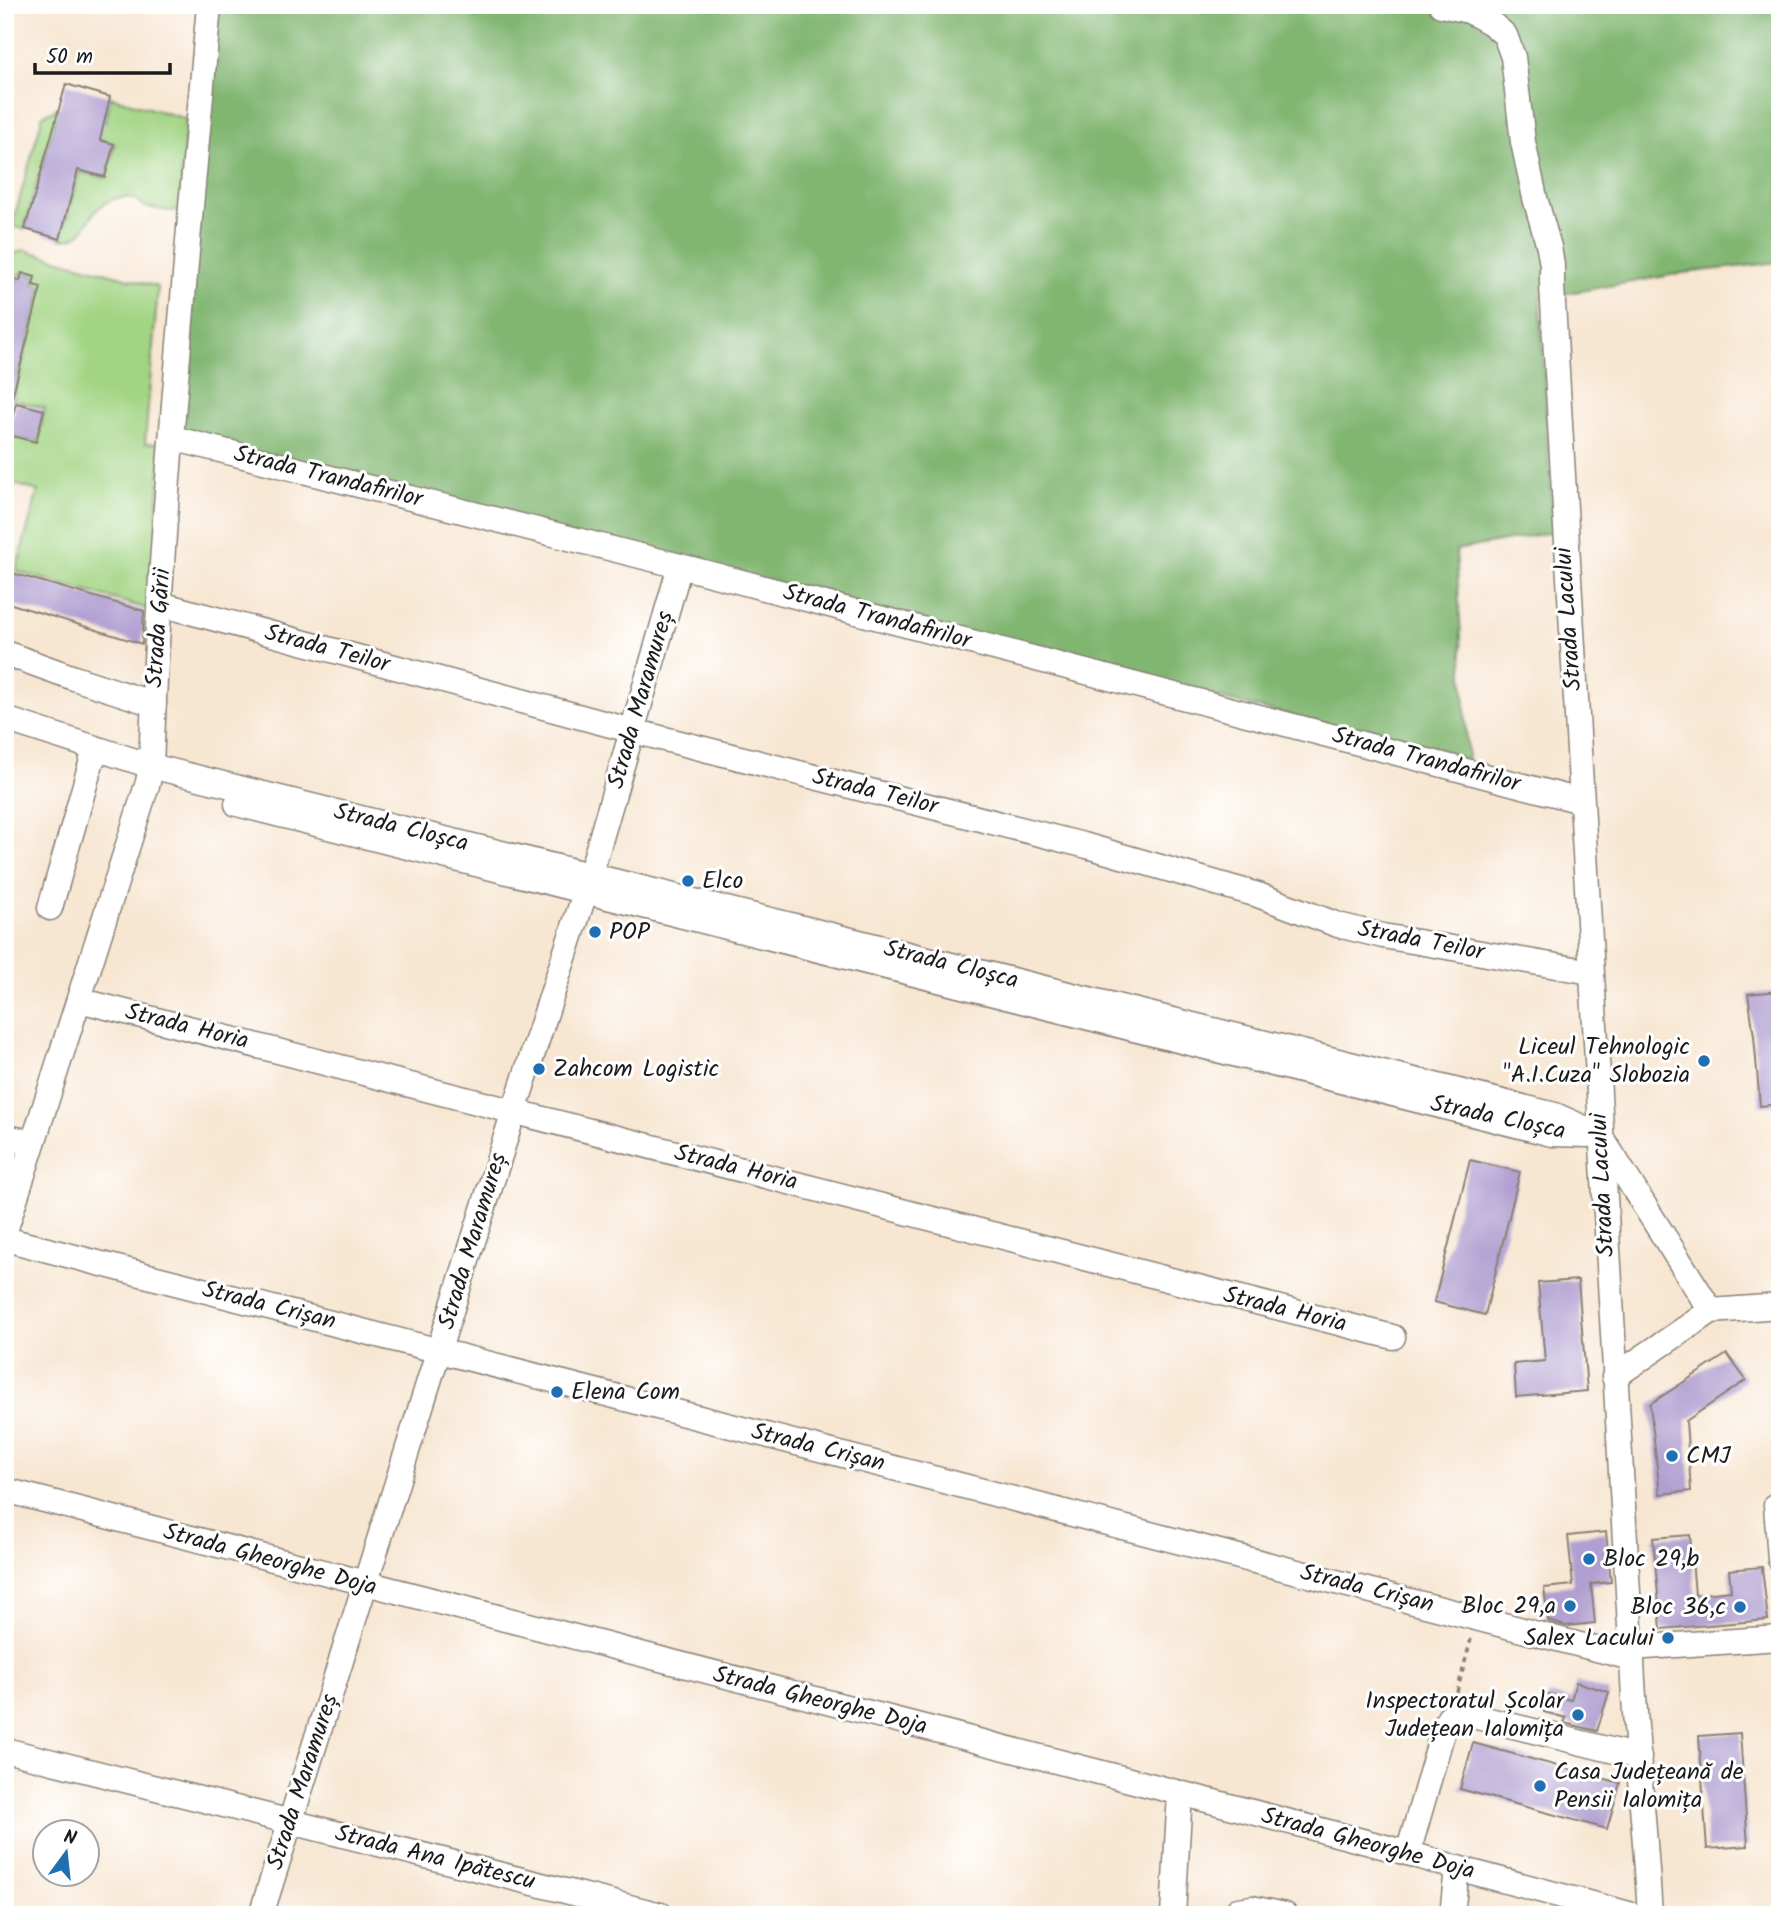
<svg xmlns="http://www.w3.org/2000/svg" width="1785" height="1920" font-family="Kalam,sans-serif">
<style>
.green{fill:#a2d483;stroke:#5f7850;stroke-width:2}
.forest{fill:#81b671;stroke:#4e6946;stroke-width:2}
.building{fill:#b09fd0}
.lines{fill:none;stroke-linecap:round;stroke-linejoin:round}
.minor-casing{stroke:#8a8176;stroke-width:27}
.path{stroke:#8a8176;stroke-width:3.5;stroke-dasharray:5 5;stroke-linecap:butt}
.minor{stroke:#fff;stroke-width:24}
.poi-dot{fill:#1f6fb2;stroke:#fff;stroke-width:2.5}
.labels{text-anchor:middle;dominant-baseline:central;stroke-width:6;stroke-linejoin:round;paint-order:stroke}
.street-label{font-size:24px;fill:#1c1c1c;stroke:#fff}
.poi-label{font-size:24px;fill:#1c1c1c;stroke:#fff;text-anchor:start}
</style>
<rect width="100%" height="100%" fill="#fff"/>
<filter id="ink" filterUnits="userSpaceOnUse"><feTurbulence type="fractalNoise" baseFrequency=".0143" numOctaves="2"/><feDisplacementMap in="SourceGraphic" scale="14" xChannelSelector="R" yChannelSelector="G"/><feConvolveMatrix kernelMatrix="1 2 1 2 8 2 1 2 1" color-interpolation-filters="sRGB"/></filter>
<filter id="wash" filterUnits="userSpaceOnUse"><feTurbulence type="fractalNoise" baseFrequency=".00686" numOctaves="4" result="noise"/><feDisplacementMap in="SourceGraphic" scale="28" xChannelSelector="R" yChannelSelector="G"/><feGaussianBlur stdDeviation="1.57" result="paint"/><feColorMatrix in="noise" values="0 0 0 0 0 0 0 0 0 0 0 0 0 0 0 0 0 1.4 0 .05"/><feComposite in="paint" operator="in"/></filter>
<g filter="url(#wash)">
<rect width="100%" height="100%" fill="#f7e6d1"/>
<g class="green">
<path d="M111,97L186,119L179,210L170,211L145,207C131,191 108,197 95,212C89,219 85,230 78,235C73,239 67,239 61,239L79,172L106,178L115,144L99,139L101,132L56,119L24,229L12,226L43,115L56,109L106,121Z"/>
<path d="M24,250L158,287L145,443L161,444L152,610L16,571L38,491L5,481V435L38,442L45,408L13,400L42,287L34,284L36,276L21,272L19,280L9,277L5,290V257Z"/>
</g>
<path class="forest" d="M215,5H1780V262L1683,273L1540,298L1553,532L1456,550L1468,760L179,439Z"/>
<g id="blocks">
<g class="building">
<path d="M66,84L110,97L100,140L114,144L105,177L78,170L60,239L25,229Z"/>
<path d="M22,273L35,277L33,285L41,287L10,405L5,404V294L10,278L20,281Z"/>
<path d="M16,403L44,410L36,442L8,435Z"/>
<path d="M5,571L144,611L142,644L5,602Z"/>
<path d="M1780,991V1104L1760,1106L1754,1036L1748,994Z"/>
<path d="M1470,1160L1520,1172L1485,1315L1434,1302Z"/>
<path d="M1578,1280L1587,1391L1516,1397L1514,1364L1545,1361L1538,1283Z"/>
<path d="M1727,1354L1746,1380L1686,1421L1691,1491L1660,1494L1650,1404Z"/>
<path d="M1606,1532L1611,1582L1591,1584L1595,1623L1566,1626L1548,1621L1544,1588L1573,1585L1568,1536Z"/>
<path d="M1690,1535L1695,1595L1731,1591L1729,1570L1762,1567L1768,1620L1661,1629L1653,1538Z"/>
<path d="M1576,1682L1609,1692L1597,1731L1564,1723L1566,1718L1544,1712L1549,1694L1571,1700Z"/>
<path d="M1740,1733L1748,1846L1707,1849L1699,1736Z"/>
<path d="M1473,1743L1620,1783L1607,1829L1460,1789Z"/>
</g>
</g>
</g>
<g filter="url(#ink)">
<use href="#blocks" fill-opacity="0" stroke="#8a8176" stroke-width="2"/>
<g class="lines">
<g class="minor-casing">
<g id="minor">
<path d="M1441,5L1469,11L1491,23L1505,35L1513,57L1523,142L1535,198L1549,247L1552,265V286C1575,745 1606,1203 1632,1661C1636,1746 1645,1830 1650,1915"/>
<path d="M172,438L680,566L1581,801"/>
<path d="M160,604L633,731L1087,846L1258,895L1338,925L1383,936L1591,972"/>
<path d="M5,653L74,678L154,704"/>
<path d="M5,719L151,766L1555,1115L1600,1135"/>
<path d="M237,804L1552,1134L1588,1135"/>
<path d="M50,908L95,749"/>
<path d="M79,1000L1393,1337"/>
<path d="M5,1137L33,1142"/>
<path d="M1603,1140L1711,1311"/>
<path d="M5,1231L148,782L151,766C161,512 187,258 209,5"/>
<path d="M5,1239L1631,1658"/>
<path d="M1614,1377L1711,1311L1780,1306"/>
<path d="M5,1490L1180,1793L1408,1853L1457,1868L1633,1915"/>
<path d="M1780,1505H1776L1780,1559"/>
<path d="M1631,1648L1780,1638"/>
<path d="M5,1750L661,1915"/>
<path d="M1408,1853L1445,1724L1451,1715L1461,1713L1639,1757"/>
<path d="M261,1915L514,1111L585,893L680,566"/>
<path d="M1173,1915L1180,1793"/>
<path d="M1235,1915L1238,1910L1252,1908L1285,1915"/>
<path d="M1452,1915L1457,1868"/>
</g>
</g>
<path class="path" d="M1457,1692L1471,1639"/>
<use href="#minor" class="minor"/>
</g>
</g>
<g class="poi-dot">
<circle cx="688" cy="881" r="7"/>
<circle cx="595" cy="932" r="7"/>
<circle cx="1704" cy="1061" r="7"/>
<circle cx="539" cy="1069" r="7"/>
<circle cx="557" cy="1392" r="7"/>
<circle cx="1672" cy="1456" r="7"/>
<circle cx="1589" cy="1559" r="7"/>
<circle cx="1570" cy="1606" r="7"/>
<circle cx="1740" cy="1607" r="7"/>
<circle cx="1668" cy="1638" r="7"/>
<circle cx="1578" cy="1715" r="7"/>
<circle cx="1540" cy="1786" r="7"/>
</g>
<g class="labels">
<g class="street-label">
<text transform="translate(328 477) rotate(14)">Strada Trandafirilor</text>
<text transform="translate(877 617) rotate(15)">Strada Trandafirilor</text>
<text transform="translate(1569 619) rotate(-94)">Strada Lacului</text>
<text transform="translate(159 628) rotate(-86)">Strada Gării</text>
<text transform="translate(327 649) rotate(15)">Strada Teilor</text>
<text transform="translate(641 700) rotate(-74)">Strada Maramureș</text>
<text transform="translate(1426 760) rotate(15)">Strada Trandafirilor</text>
<text transform="translate(875 792) rotate(14)">Strada Teilor</text>
<text transform="translate(401 828) rotate(14)">Strada Cloșca</text>
<text transform="translate(1421 941) rotate(11)">Strada Teilor</text>
<text transform="translate(951 965) rotate(14)">Strada Cloșca</text>
<text transform="translate(187 1027) rotate(14)">Strada Horia</text>
<text transform="translate(1498 1118) rotate(12)">Strada Cloșca</text>
<text transform="translate(736 1168) rotate(14)">Strada Horia</text>
<text transform="translate(1603 1185) rotate(-93)">Strada Lacului</text>
<text transform="translate(473 1241) rotate(-73)">Strada Maramureș</text>
<text transform="translate(269 1306) rotate(14)">Strada Crișan</text>
<text transform="translate(1285 1310) rotate(14)">Strada Horia</text>
<text transform="translate(818 1448) rotate(14)">Strada Crișan</text>
<text transform="translate(270 1560) rotate(15)">Strada Gheorghe Doja</text>
<text transform="translate(1367 1589) rotate(14)">Strada Crișan</text>
<text transform="translate(820 1701) rotate(14)">Strada Gheorghe Doja</text>
<text transform="translate(303 1782) rotate(-72)">Strada Maramureș</text>
<text transform="translate(1368 1844) rotate(15)">Strada Gheorghe Doja</text>
<text transform="translate(435 1858) rotate(14)">Strada Ana Ipătescu</text>
</g>
<g class="poi-label">
<text x="702" y="881">Elco</text>
<text x="609" y="932">POP</text>
<text x="1690" y="1047" text-anchor="end">Liceul Tehnologic<tspan x="1690" dy="28">"A.I.Cuza" Slobozia</tspan></text>
<text x="553" y="1069">Zahcom Logistic</text>
<text x="571" y="1392">Elena Com</text>
<text x="1686" y="1456">CMJ</text>
<text x="1603" y="1559">Bloc 29,b</text>
<text x="1556" y="1606" text-anchor="end">Bloc 29,a</text>
<text x="1726" y="1607" text-anchor="end">Bloc 36,c</text>
<text x="1654" y="1638" text-anchor="end">Salex Lacului</text>
<text x="1564" y="1701" text-anchor="end">Inspectoratul Școlar<tspan x="1564" dy="28">Județean Ialomița</tspan></text>
<text x="1554" y="1772">Casa Județeană de<tspan x="1554" dy="28">Pensii Ialomița</tspan></text>
</g>
</g>
<rect width="1785" height="1920" fill="none" stroke="#fff" stroke-width="28"/>
<g transform="translate(66 1853) rotate(15)"><circle r="33" fill="#ffffff" stroke="#a4a4a4" stroke-width="2"/>
<path d="M0-5L12 26L0 18L-12 26Z" fill="#1f6fb2"/>
<text y="-10" font-size="19" font-weight="bold" text-anchor="middle" fill="#1c1c1c">N</text>
</g>
<path d="M35 63v10h135v-10" fill="none" stroke="#1c1c1c" stroke-width="3.5"/>
<text x="46" y="63" font-size="21" fill="#1c1c1c" stroke="#ffffff" stroke-width="5" paint-order="stroke">50 m</text>
</svg>
